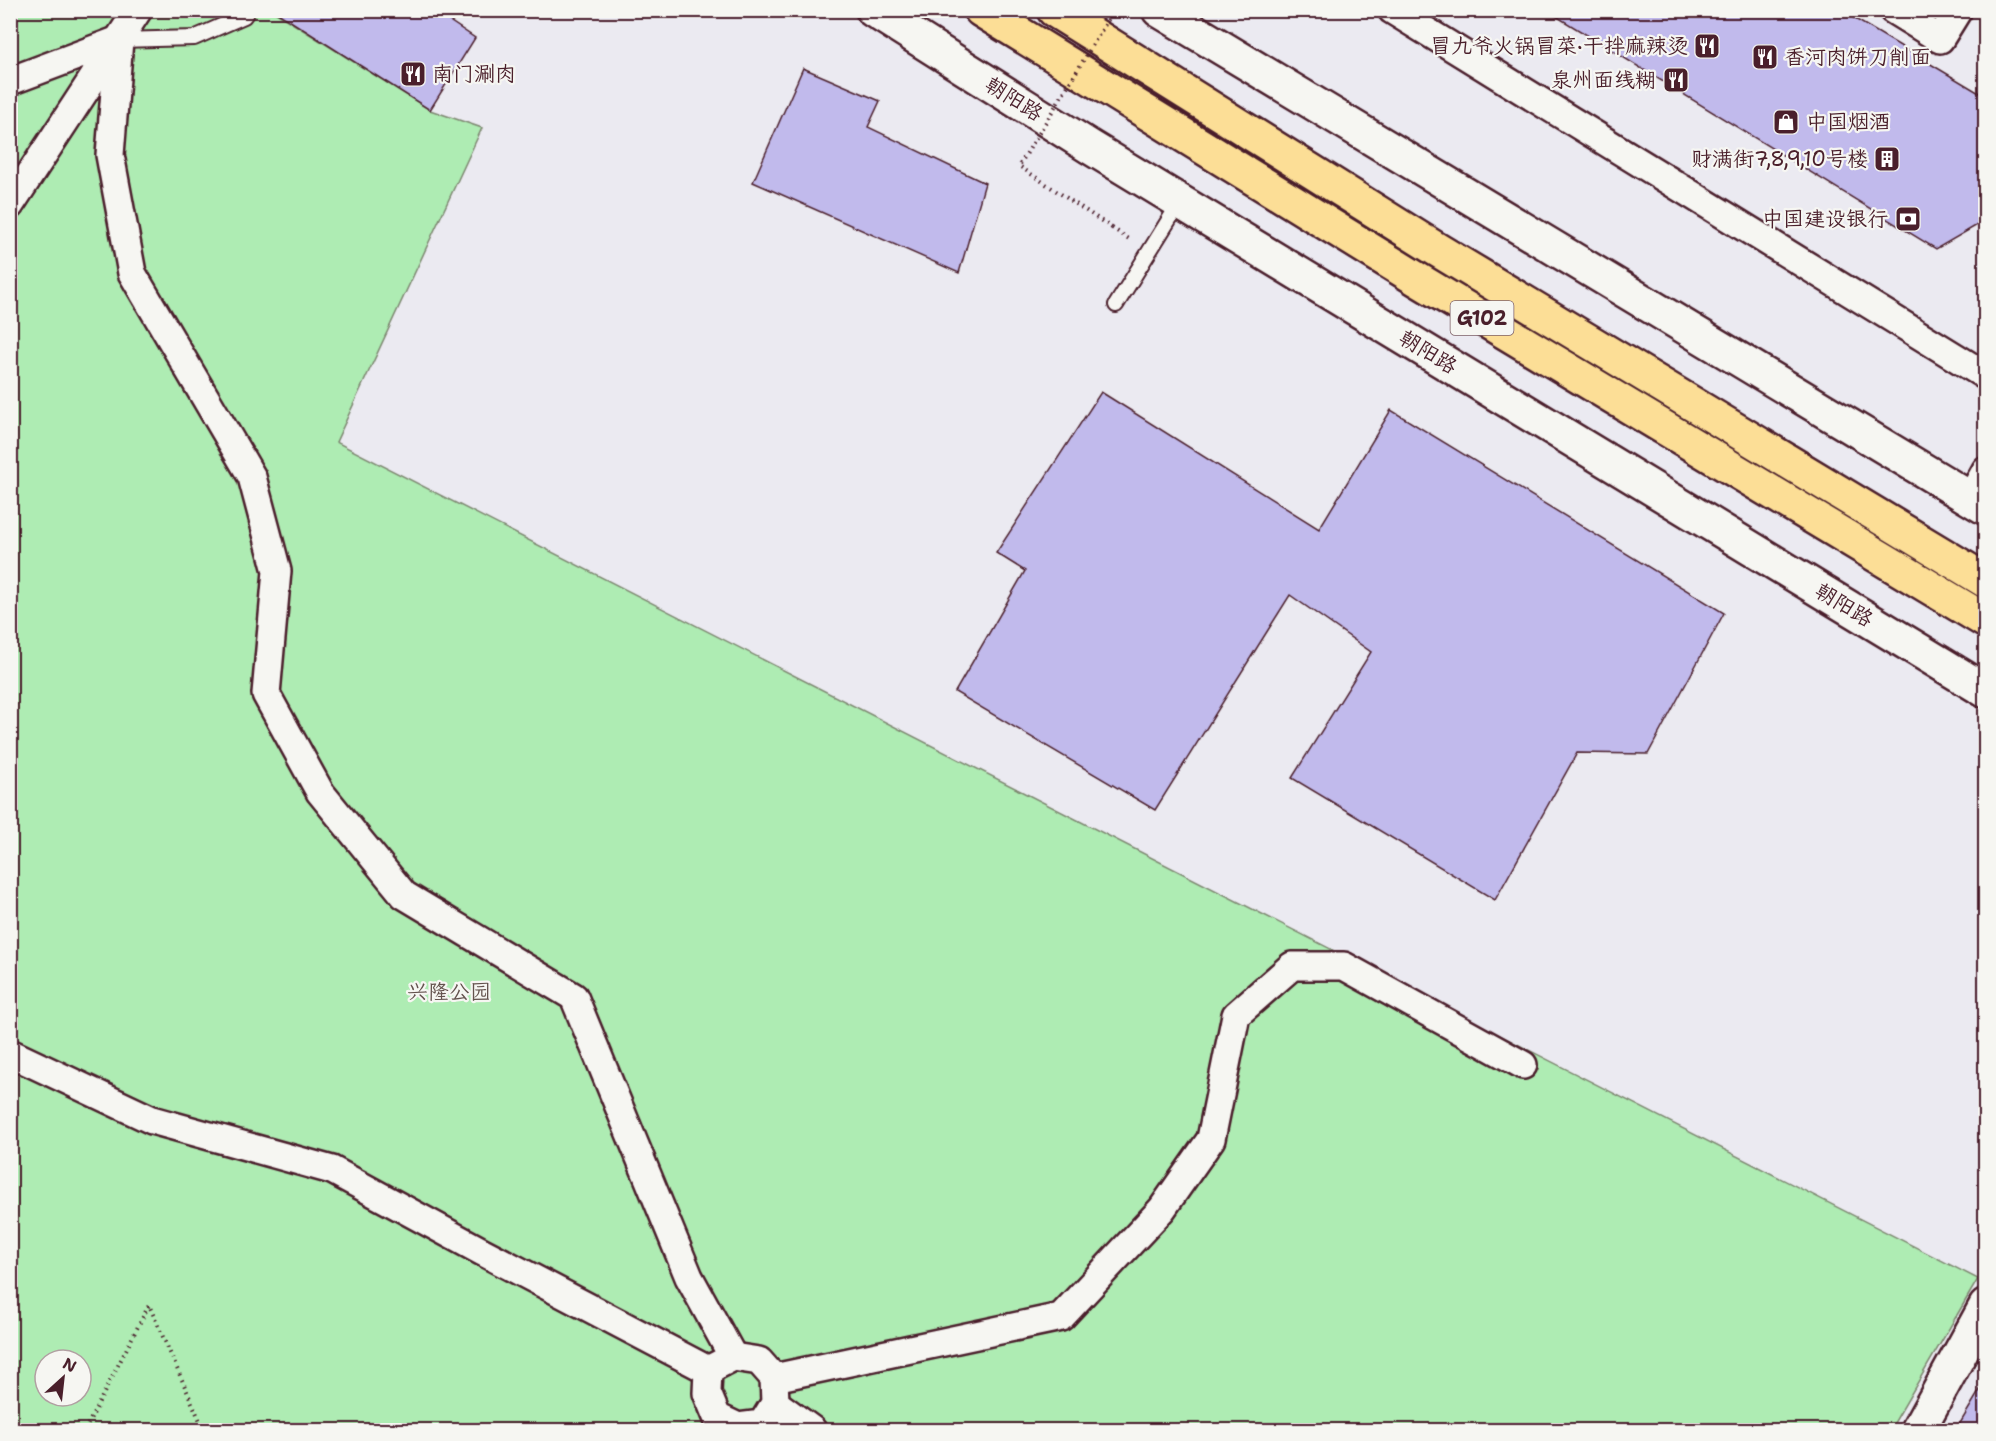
<svg xmlns="http://www.w3.org/2000/svg" width="1996" height="1441" font-family="'Shantell Sans','LXGW WenKai TC',sans-serif">
<style>
.green{fill:#aeecb3;stroke:#7c866f;stroke-width:1.5;fill-rule:evenodd}
.building{fill:#c1baec;stroke:#4a1f2b;stroke-width:1.5}
.lines{fill:none;stroke-linecap:round;stroke-linejoin:round}
.service-casing{stroke:#4a1f2b;stroke-width:18}
.minor-casing{stroke:#4a1f2b;stroke-width:32}
.tertiary-casing{stroke:#4a1f2b;stroke-width:38}
.trunk-casing{stroke:#4a1f2b;stroke-width:38}
.path{stroke:#4a1f2b;stroke-width:4;stroke-dasharray:1.5 4.5;stroke-linecap:butt}
.service{stroke:#f6f6f2;stroke-width:14}
.minor{stroke:#f6f6f2;stroke-width:27}
.tertiary{stroke:#f6f6f2;stroke-width:33}
.trunk{stroke:#fcde96;stroke-width:33}
.path-bridge{stroke:#4a1f2b;stroke-width:4;stroke-dasharray:1.5 4.5;stroke-linecap:butt}
.labels{text-anchor:middle;dominant-baseline:central;stroke-width:4.5;stroke-linejoin:round;paint-order:stroke}
.shield{fill:#f6f6f2;stroke:#7e6067;stroke-width:1.5}
.shield-label{font-size:20px;font-weight:bold;fill:#4a1f2b}
.poi-label{font-size:21px;fill:#4a1f2b;stroke:#f6f6f2;text-anchor:end}
.street-label{font-size:21px;fill:#4a1f2b;stroke:#f6f6f2}
.park-label{font-size:21px;fill:#63524d;stroke:#f6f6f2}
</style>
<rect width="100%" height="100%" fill="#ebeaf1"/>
<filter id="ink" filterUnits="userSpaceOnUse"><feTurbulence type="fractalNoise" baseFrequency=".0167" numOctaves="2"/><feDisplacementMap in="SourceGraphic" scale="12" xChannelSelector="R" yChannelSelector="G"/><feConvolveMatrix kernelMatrix="1 2 1 2 8 2 1 2 1" color-interpolation-filters="sRGB"/></filter>
<g filter="url(#ink)">
<path class="green" d="M10,11H273L430,110L482,128L336,442L1978,1279L1890,1430H11ZM45,1360H81V1396H45Z"/>
<g class="building">
<path d="M273,10H433L475,38L430,110Z"/>
<path d="M1546,10H1840L1986,97V220L1936,249Z"/>
<path d="M803,68L880,101L868,127L985,183L959,273L753,182Z"/>
<path d="M1101,392L1319,529L1391,410L1724,613L1648,754L1577,753L1495,900L1292,778L1371,652L1290,595L1155,810L955,692L1025,571L996,553Z"/>
<path d="M1986,1380V1430H1956Z"/>
</g>
<g class="lines">
<g class="service-casing">
<g id="service">
<path d="M119,40L194,38L244,16L248,10"/>
<path d="M1116,305L1180,202"/>
</g>
</g>
<g class="minor-casing">
<g id="minor">
<path d="M1392,10L1986,376"/>
<path d="M1893,10L1940,39L1958,10"/>
<path d="M119,40L110,155L132,273L252,477L277,571L266,694L320,792L404,895L574,997L689,1277L733,1357"/>
<path d="M10,81L119,40"/>
<path d="M10,205L138,10"/>
<path d="M1970,499L1986,470"/>
<path d="M10,1053L152,1120L332,1170L481,1251L708,1370"/>
<path d="M733,1357L759,1361L774,1378L775,1403L762,1424L738,1427L717,1417L707,1393L708,1370Z"/>
<path d="M774,1378L1061,1317L1162,1209L1211,1139L1236,1015L1292,966H1344L1523,1065"/>
<path d="M775,1403L812,1430"/>
</g>
</g>
<g class="tertiary-casing">
<g id="tertiary">
<path d="M873,10L1090,147L1986,691"/>
<path d="M1159,10L1986,508"/>
<path d="M1918,1430L1986,1306"/>
</g>
</g>
<g class="trunk-casing">
<g id="trunk">
<path d="M981,10L1417,279L1986,621"/>
<path d="M1054,10L1436,249L1986,581"/>
</g>
</g>
<g class="path">
<path d="M1112,228L1129,239"/>
<path d="M85,1430L149,1305L204,1430"/>
</g>
<use href="#service" class="service"/>
<use href="#minor" class="minor"/>
<use href="#tertiary" class="tertiary"/>
<use href="#trunk" class="trunk"/>
<path class="path-bridge" d="M1112,228L1019,166L1114,10"/>
</g>
</g>
<defs>
<g id="restaurant-square" transform="scale(1.35)"><rect x="-9" y="-9" width="18" height="18" rx="4" fill="#4a1f2b" stroke="#f6f6f2"/><path d="M-5-6h1v4h1v-4h1v4h1v-4h1v5L-1.5 .5V6h-2V.5L-5-1ZM5-6V6H3V1.5H1.5Q1.5-4 5-6Z" fill="#fff"/></g>
<g id="shop-square" transform="scale(1.35)"><rect x="-9" y="-9" width="18" height="18" rx="4" fill="#4a1f2b" stroke="#f6f6f2"/><path d="M-5-2.5h2.3a2.7 3.5 0 0 1 5.4 0H5L5.5 6h-11ZM-1.5-2.5h3a1.5 2.3 0 0 0-3 0Z" fill="#fff"/></g>
<g id="building-square" transform="scale(1.35)"><rect x="-9" y="-9" width="18" height="18" rx="4" fill="#4a1f2b" stroke="#f6f6f2"/><path d="M-4-6H4V6H1V3H-1V6H-4ZM-2.5-4.3h1.7v1.8h-1.7ZM.8-4.3h1.7v1.8H.8ZM-2.5-1h1.7V.8h-1.7ZM.8-1h1.7V.8H.8Z" fill="#fff"/></g>
<g id="bank-square" transform="scale(1.35)"><rect x="-9" y="-9" width="18" height="18" rx="4" fill="#4a1f2b" stroke="#f6f6f2"/><path d="M-6-4H6V4H-6ZM0-2.3a2.3 2.3 0 1 0 0 4.6a2.3 2.3 0 1 0 0-4.6Z" fill="#fff"/></g>
</defs>
<g fill-rule="evenodd">
<use href="#restaurant-square" x="1707" y="46"/>
<use href="#restaurant-square" x="1765" y="57"/>
<use href="#restaurant-square" x="413" y="74"/>
<use href="#restaurant-square" x="1676" y="80"/>
<use href="#shop-square" x="1786" y="122"/>
<use href="#building-square" x="1887" y="159"/>
<use href="#bank-square" x="1908" y="219"/>
</g>
<g class="labels">
<rect class="shield" x="1450.5" y="301" width="63" height="34" rx="4.5"/>
<g class="shield-label">
<text x="1482" y="318">G102</text>
</g>
<g class="poi-label">
<text x="1688" y="46">冒九爷火锅冒菜·干拌麻辣烫</text>
<text x="1784" y="57" text-anchor="start">香河肉饼刀削面</text>
<text x="432" y="74" text-anchor="start">南门涮肉</text>
<text x="1656" y="80">泉州面线糊</text>
<text x="1806" y="122" text-anchor="start">中国烟酒</text>
<text x="1868" y="159">财满街7,8,9,10号楼</text>
<text x="1888" y="219">中国建设银行</text>
</g>
<g class="street-label">
<text transform="translate(1014 99) rotate(32)">朝阳路</text>
<text transform="translate(1428 352) rotate(31)">朝阳路</text>
<text transform="translate(1844 605) rotate(31)">朝阳路</text>
</g>
<g class="park-label">
<text x="449" y="992">兴隆公园</text>
</g>
</g>
<rect width="1996" height="1441" fill="none" stroke="#f6f6f2" stroke-width="36"/>
<rect x="18" y="18" width="1960" height="1405" fill="none" stroke="#4a1f2b" stroke-width="2" filter="url(#ink)"/>
<g transform="translate(63 1378) rotate(27)"><circle r="28" fill="#f6f6f2" stroke="#b1a0a2" stroke-width="1.5"/>
<path d="M0-4.5L10 22L0 15L-10 22Z" fill="#4a1f2b"/>
<text y="-9" font-size="16" font-weight="bold" text-anchor="middle" fill="#4a1f2b">N</text>
</g>
</svg>
